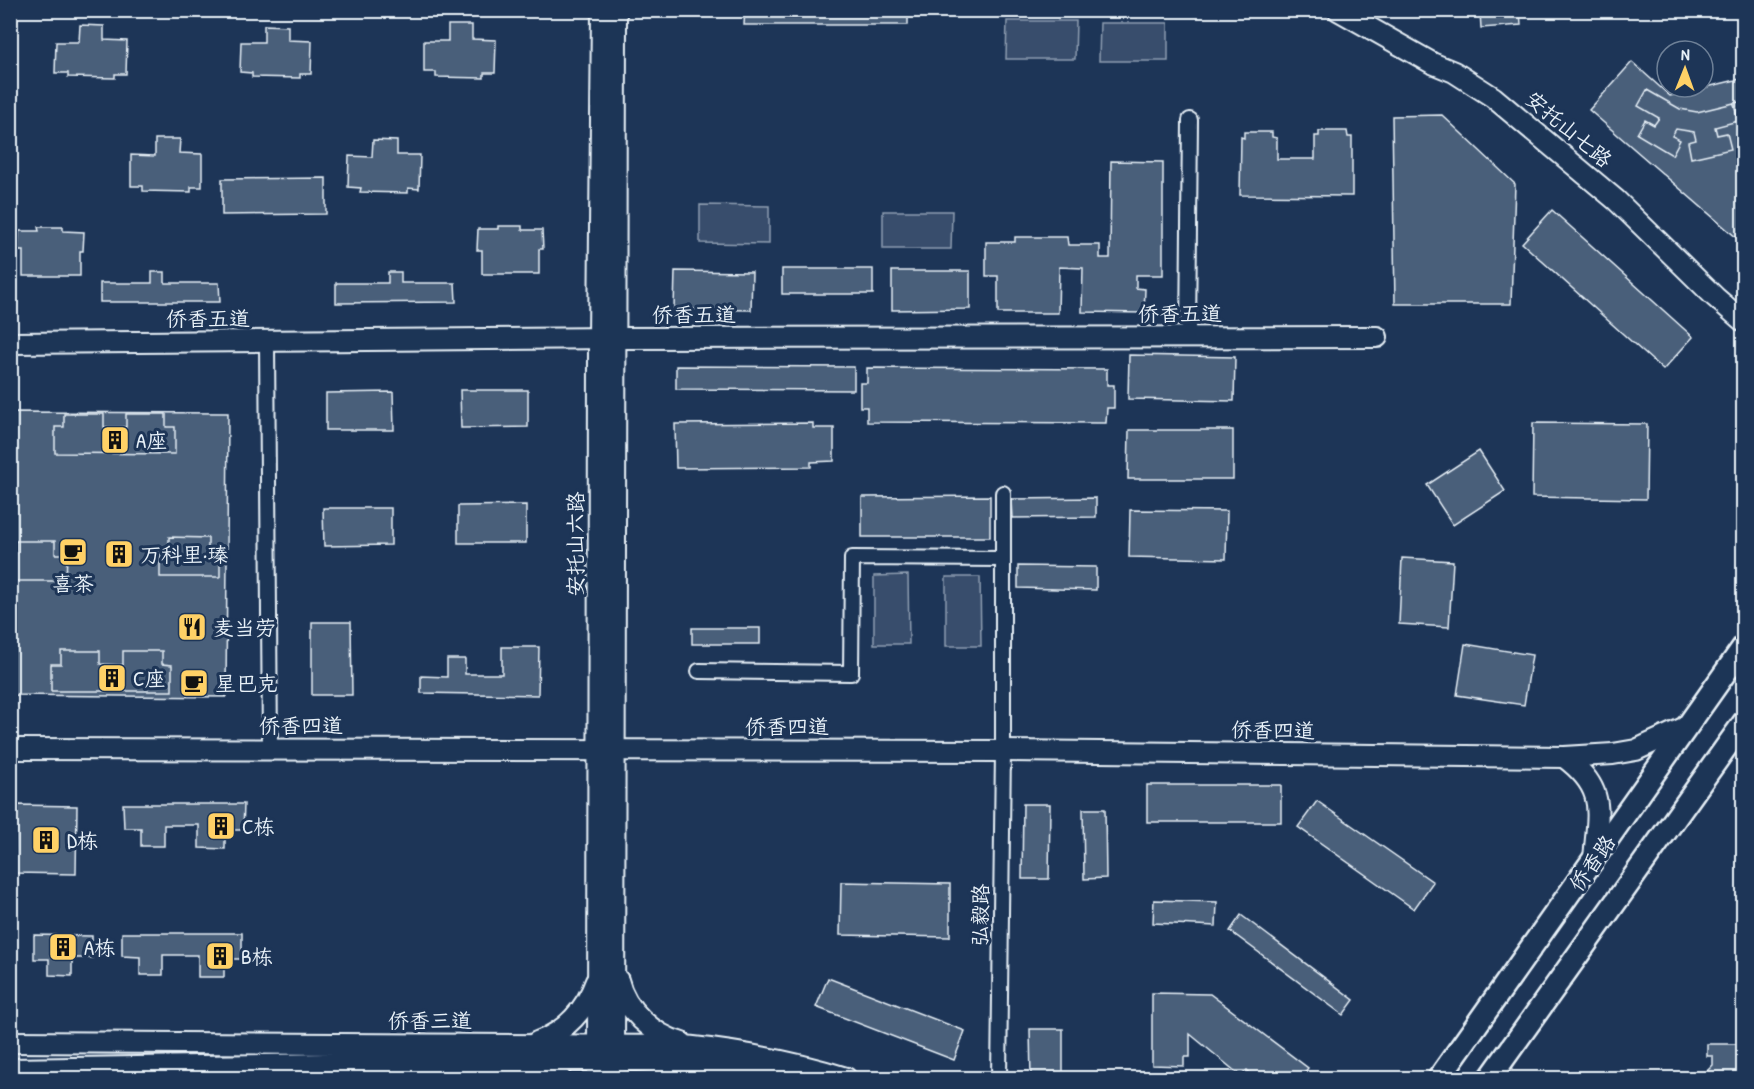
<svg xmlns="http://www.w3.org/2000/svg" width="1754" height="1089" font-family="'Patrick Hand','LXGW WenKai TC',sans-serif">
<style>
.green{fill:#374d6c;stroke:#909fb2;stroke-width:1.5}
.building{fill:#495e7a;stroke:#e8f1f8;stroke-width:1.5}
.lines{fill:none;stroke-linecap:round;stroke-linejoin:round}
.street-casing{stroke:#e8f1f8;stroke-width:18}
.secondary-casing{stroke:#e8f1f8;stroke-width:24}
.primary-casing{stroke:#e8f1f8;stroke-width:26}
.street{stroke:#1d3557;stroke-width:14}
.secondary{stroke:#1d3557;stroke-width:20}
.primary{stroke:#1d3557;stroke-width:21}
.labels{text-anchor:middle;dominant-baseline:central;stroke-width:6;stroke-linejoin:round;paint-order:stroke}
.street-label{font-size:21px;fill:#e8f1f8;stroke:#1d3557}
.poi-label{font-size:21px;fill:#e8f1f8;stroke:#1d3557;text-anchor:start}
</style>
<rect width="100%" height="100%" fill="#1d3557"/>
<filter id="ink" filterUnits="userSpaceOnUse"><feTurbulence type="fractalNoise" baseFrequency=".0167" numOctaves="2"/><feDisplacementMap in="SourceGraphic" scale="12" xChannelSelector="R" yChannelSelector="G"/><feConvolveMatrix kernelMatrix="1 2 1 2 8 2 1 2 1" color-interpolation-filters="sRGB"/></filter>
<g filter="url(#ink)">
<g class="green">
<path d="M1007,21H1076L1075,59H1006Z"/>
<path d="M1100,23H1168V61H1099Z"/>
<path d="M700,205L769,206V244L700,243Z"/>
<path d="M883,211H952L951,249H883Z"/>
<path d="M908,575L909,644H874V576Z"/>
<path d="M946,577H980L981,646H946Z"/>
</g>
<g class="building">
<path d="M745,10H908V25H744Z"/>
<path d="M1520,10L1521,25L1481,28L1480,12Z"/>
<path d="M80,25L104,26V40L127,41L126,74H115V78L68,77V73H55L56,42H79Z"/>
<path d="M264,25L288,26V40L312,41L311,74H300V78L252,77V73L240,72L241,42H264Z"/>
<path d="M448,25H472V39L496,40L495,73H484V78L436,77V72H424V41H448Z"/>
<path d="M1632,62L1670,96L1744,78V244L1589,110Z"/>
<path d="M1647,90L1680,109L1697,112L1734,103L1738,121L1715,127L1717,135L1727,133L1731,149L1691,158L1688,142L1696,140L1694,132L1676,129L1672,136L1680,140L1672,155L1637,134L1645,120L1654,125L1659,118L1638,106Z"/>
<path d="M1744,101V120L1738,121L1734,103Z"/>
<path d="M1442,115L1515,184L1511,304H1395L1392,116Z"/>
<path d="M1319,131H1347L1348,137H1352V196L1240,195L1241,137L1244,138V132H1272V137L1277,138V159H1315V136H1319Z"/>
<path d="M155,139H180L179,153L202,154V187H191V192L143,191V186H131V155L155,156Z"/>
<path d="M373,140L397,141V155H420L419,189L408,188V193L360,192L361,188L348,187L349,156L372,157Z"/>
<path d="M1111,161L1163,162V275H1136V288L1145,289L1144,313L1082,312L1083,268L1059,267L1058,313H998V276H986V242H1015V237H1067L1068,245H1100V258H1110Z"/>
<path d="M326,178V214L222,215V179Z"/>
<path d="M1552,210L1693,337L1663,370L1522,243Z"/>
<path d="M498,226H522V230H542L543,249H539V274H482V250H477L478,229H498Z"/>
<path d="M38,227H63V231L84,232L83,251H80V276H23V251H18L19,231H39Z"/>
<rect x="782" y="269" width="91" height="25"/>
<path d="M675,271L752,272L751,310L674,309Z"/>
<path d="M892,271H970V309L892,310Z"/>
<path d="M152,272H165V283H219L220,302H100V283H152Z"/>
<path d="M388,272H401V283H455L456,302L336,303V283H388Z"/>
<path d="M1129,355L1235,357L1234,401L1128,399Z"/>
<path d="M676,366L854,367V390L676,389Z"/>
<path d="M867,368L1107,369V385H1114V408H1107L1106,423L867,422V407H860V383H867Z"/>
<path d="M460,390H528V427L461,428Z"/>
<path d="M393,392L394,430H326V393Z"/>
<path d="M10,412L228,413L226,697L10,695Z"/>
<path d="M64,414H104V427H126V414H166V427H175V454L55,453V427H64Z"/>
<path d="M813,423V428H834V461L811,462V467L676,468L675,424Z"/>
<path d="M1533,423L1647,424L1646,499L1532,497Z"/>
<path d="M1129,430H1233V479H1128Z"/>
<path d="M1479,451L1505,491L1453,525L1427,485Z"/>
<path d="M990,496V537H862V497Z"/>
<path d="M1096,498V517L1013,518L1012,499Z"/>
<path d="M526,505V543H458V506Z"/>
<path d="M323,508H391V545L324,546Z"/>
<path d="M1130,510L1227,511L1226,559L1129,557Z"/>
<path d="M169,537L208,538V551H220V577H160V551H169Z"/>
<path d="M16,541H55V554H67L66,581H10V554H16Z"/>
<path d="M1402,558L1453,561L1449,627L1399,624Z"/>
<path d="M1018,566L1096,567V590L1018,588Z"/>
<path d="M312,622H351L352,695H312Z"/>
<rect x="692" y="628" width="68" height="16"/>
<path d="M1465,644L1532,655L1524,705L1457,695Z"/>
<path d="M502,647H539L538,695L421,693V676L447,677V659H465V674H502Z"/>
<path d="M61,651H100V664L123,665V651H162V664L172,665V691H51V664H61Z"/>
<rect x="1147" y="785" width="134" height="37"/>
<path d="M1317,801L1433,882L1414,909L1298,827Z"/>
<path d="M123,804H244L243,830H225V849L199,848V825H164V846H141V828H124Z"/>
<path d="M1023,804H1050L1049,879H1022Z"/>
<path d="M16,805L77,806L76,874L14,873Z"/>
<path d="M1083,809H1105L1106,878L1084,879Z"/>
<path d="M841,882L950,884V937L840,935Z"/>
<path d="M1154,900L1217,902L1216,926L1153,923Z"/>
<path d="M1241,915L1354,1000L1343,1015L1230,931Z"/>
<path d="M122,933H242V959H224V977H198V955H163V975H140V957L122,956Z"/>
<path d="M34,935L92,936V958H72V976L49,975V959H34Z"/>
<path d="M828,978L965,1031L954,1060L816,1007Z"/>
<path d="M1152,993L1210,994L1308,1068L1301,1078H1248L1251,1074L1247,1070L1241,1076L1190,1034V1057H1184V1066L1152,1065Z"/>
<path d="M1030,1029H1063V1078H1031Z"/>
<path d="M1707,1044H1738L1739,1070H1744V1078H1700L1713,1065V1056H1707Z"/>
</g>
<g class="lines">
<g class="street-casing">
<g id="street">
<path d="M1188,337L1190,120"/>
<path d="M267,342L270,749"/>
<path d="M699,671L851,673L852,558L1003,559"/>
<path d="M999,1078L1003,751V493"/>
</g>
</g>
<g class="secondary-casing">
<g id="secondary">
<path d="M1338,10L1432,63L1454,72L1493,97L1616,200L1715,297L1744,322"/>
<path d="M10,343L616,338L1377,337"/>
<path d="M10,749L1003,751L1564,757L1613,754L1636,750L1688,726"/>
<path d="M1564,757C1607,789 1598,810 1594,859"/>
<path d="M618,980C625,1010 653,1035 682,1043"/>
<path d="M10,1042L685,1046C740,1052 793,1061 846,1078"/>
<path d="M537,1042C566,1032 586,1009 596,981"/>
<path d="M530,1064L544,1069L560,1078"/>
<path d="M10,1069L510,1061H637L709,1065L786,1078"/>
<path d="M598,1078L599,339L602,10"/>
<path d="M614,1078L616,10"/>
<path d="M662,1078L694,1069"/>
</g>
</g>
<g class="primary-casing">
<g id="primary">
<path d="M1439,1078L1744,646"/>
<path d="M1490,1078L1744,722"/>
</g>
</g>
<use href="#street" class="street"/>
<use href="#secondary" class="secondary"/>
<use href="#primary" class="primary"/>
</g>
</g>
<defs>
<g id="building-square" transform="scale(1.5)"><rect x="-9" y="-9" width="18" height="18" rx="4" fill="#ffd166" stroke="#1d3557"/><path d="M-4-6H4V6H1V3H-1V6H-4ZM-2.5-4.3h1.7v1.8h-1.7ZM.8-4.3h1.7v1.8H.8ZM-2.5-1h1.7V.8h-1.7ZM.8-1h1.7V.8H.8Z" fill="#111"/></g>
<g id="cafe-square" transform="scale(1.5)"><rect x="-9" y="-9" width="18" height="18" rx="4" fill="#ffd166" stroke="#1d3557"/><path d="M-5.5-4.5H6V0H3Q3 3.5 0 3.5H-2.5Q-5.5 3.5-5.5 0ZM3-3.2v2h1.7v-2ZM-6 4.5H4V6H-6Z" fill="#111"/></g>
<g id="restaurant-square" transform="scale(1.5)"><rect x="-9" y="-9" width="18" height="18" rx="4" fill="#ffd166" stroke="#1d3557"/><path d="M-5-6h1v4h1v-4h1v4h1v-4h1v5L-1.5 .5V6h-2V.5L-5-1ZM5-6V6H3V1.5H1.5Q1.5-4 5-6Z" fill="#111"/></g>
</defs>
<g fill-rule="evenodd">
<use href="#building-square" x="115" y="440"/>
<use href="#cafe-square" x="73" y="552"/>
<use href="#building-square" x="119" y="554"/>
<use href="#restaurant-square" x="192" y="627"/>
<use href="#building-square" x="112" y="678"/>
<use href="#cafe-square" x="194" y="683"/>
<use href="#building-square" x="221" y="826"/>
<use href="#building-square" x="46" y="840"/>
<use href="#building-square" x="63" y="947"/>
<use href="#building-square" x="220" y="956"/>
</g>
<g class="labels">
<g class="street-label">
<text transform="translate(1569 129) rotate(40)">安托山七路</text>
<text x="1180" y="313">侨香五道</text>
<text x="694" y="314">侨香五道</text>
<text x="208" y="318">侨香五道</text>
<text transform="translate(575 544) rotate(-90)">安托山六路</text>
<text x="301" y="725">侨香四道</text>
<text x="787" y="726">侨香四道</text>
<text transform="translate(1273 730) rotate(1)">侨香四道</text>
<text transform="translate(1592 863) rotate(-55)">侨香路</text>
<text transform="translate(980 915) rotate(-89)">弘毅路</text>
<text x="430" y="1020">侨香三道</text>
</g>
<g class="poi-label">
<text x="136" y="440">A座</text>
<text x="140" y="554">万科里·瑧</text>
<text x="73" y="583" text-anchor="middle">喜茶</text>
<text x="213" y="627">麦当劳</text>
<text x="133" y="678">C座</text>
<text x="215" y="683">星巴克</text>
<text x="242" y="826">C栋</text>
<text x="67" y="840">D栋</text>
<text x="84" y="947">A栋</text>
<text x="241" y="956">B栋</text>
</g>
</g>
<rect width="1754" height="1089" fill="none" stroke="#1d3557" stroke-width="36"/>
<rect x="18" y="18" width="1718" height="1053" fill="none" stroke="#e8f1f8" stroke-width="2" filter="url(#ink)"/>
<g transform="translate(1685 69) rotate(1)"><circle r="28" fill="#1d3557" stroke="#6e8097" stroke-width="1.5"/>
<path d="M0-4.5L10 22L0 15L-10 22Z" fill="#ffd166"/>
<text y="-9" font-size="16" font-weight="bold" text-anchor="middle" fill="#e8f1f8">N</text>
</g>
</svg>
